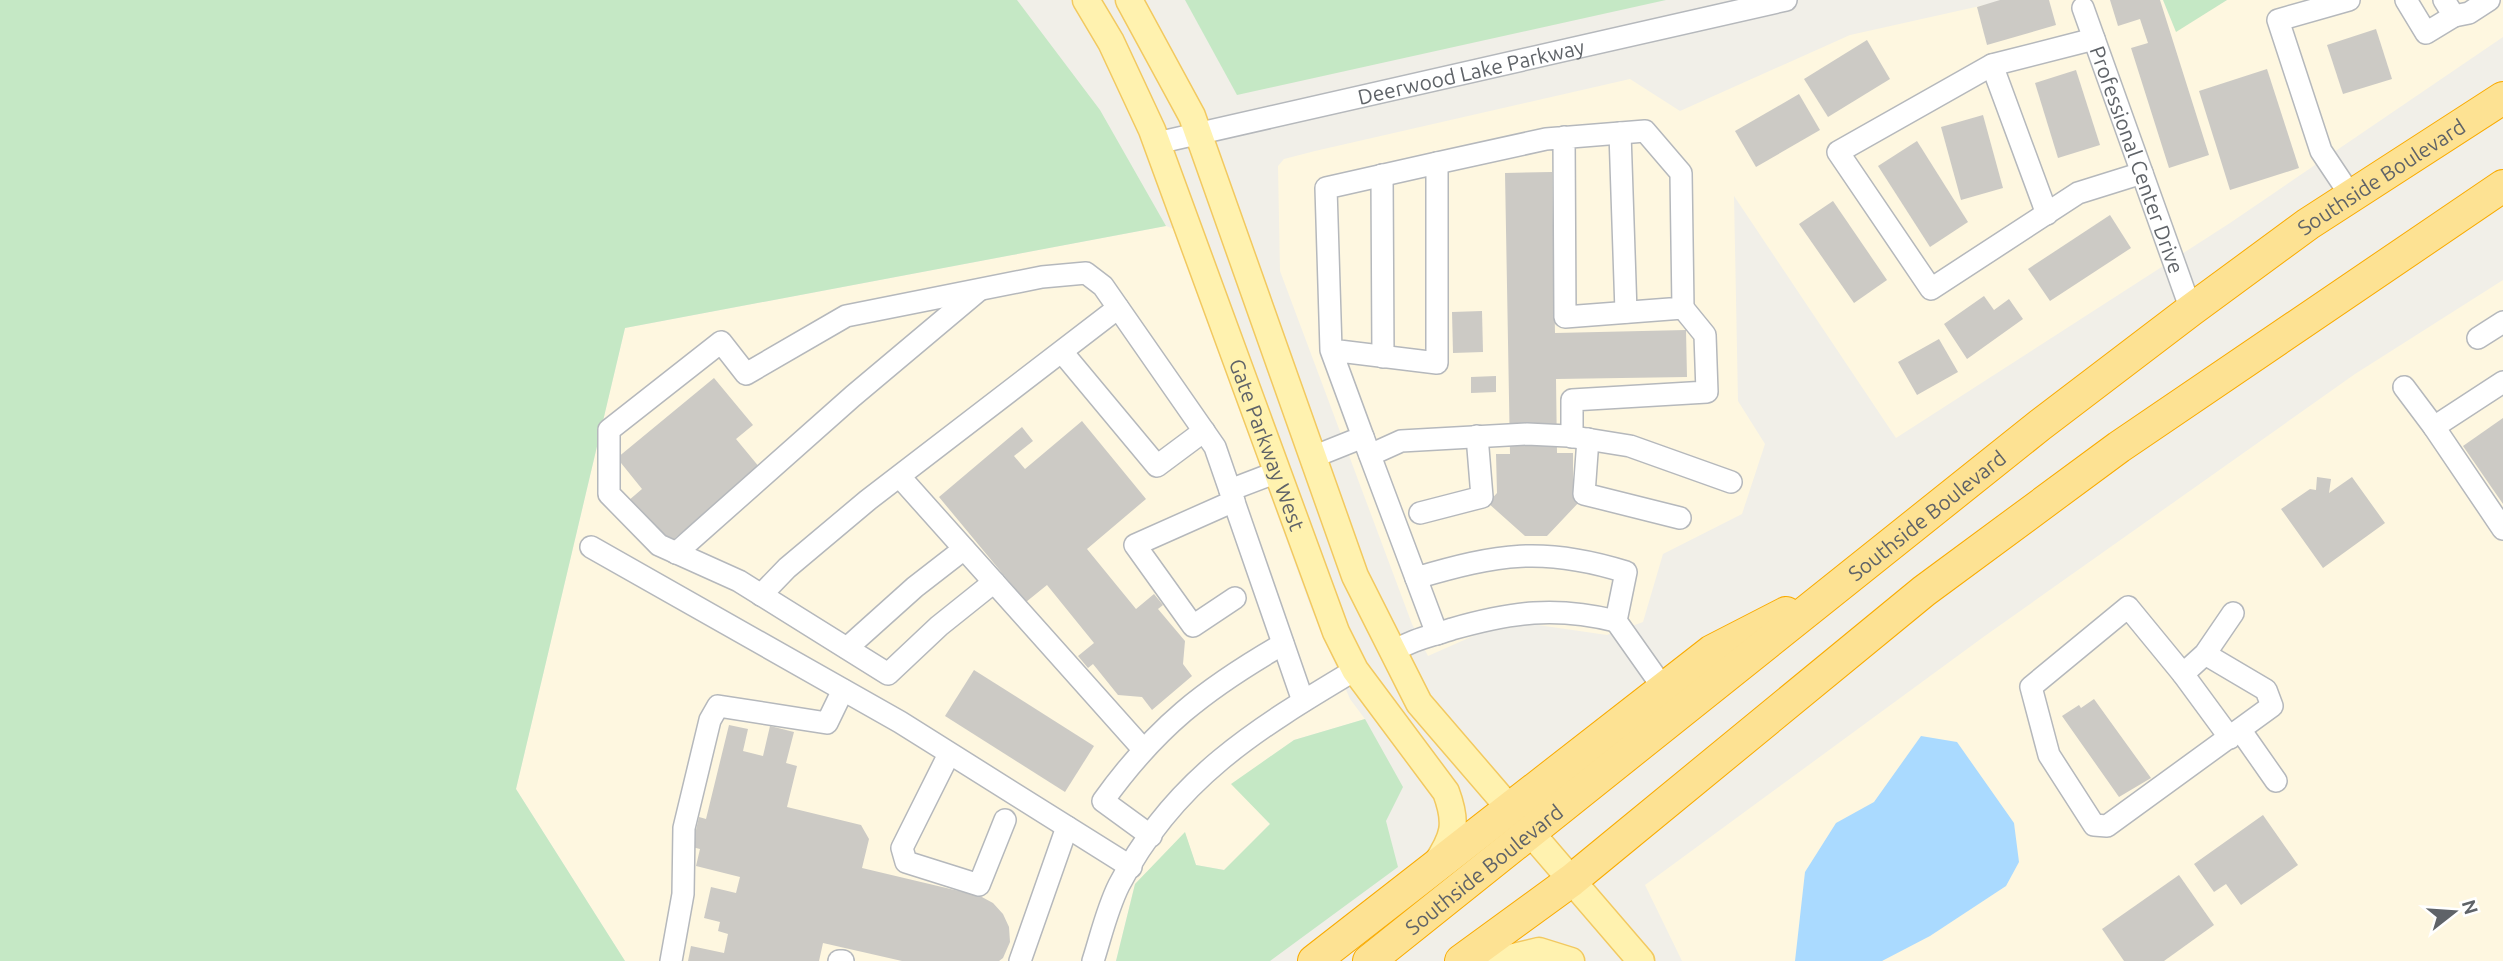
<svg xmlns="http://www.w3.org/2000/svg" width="2503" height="961" font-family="Ubuntu,sans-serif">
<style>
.commercial{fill:#fef7e0}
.green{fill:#c5e8c5}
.water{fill:#aadaff}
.building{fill:#cccac5}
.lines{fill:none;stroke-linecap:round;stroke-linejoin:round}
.minor-casing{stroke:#b5b8bc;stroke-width:24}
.major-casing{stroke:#f2c960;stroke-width:29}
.highway-casing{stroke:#f9ab00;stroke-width:34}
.minor{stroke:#fff;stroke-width:21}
.major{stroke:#fff2af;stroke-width:26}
.highway{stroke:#fde293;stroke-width:32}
.labels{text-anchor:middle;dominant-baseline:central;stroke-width:7;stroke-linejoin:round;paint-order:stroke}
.street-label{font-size:21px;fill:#5f6368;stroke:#fff}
</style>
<rect width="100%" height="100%" fill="#f1efe8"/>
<g class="commercial">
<path d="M2007,0H2163L2176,31L2227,0H2503V37L2230,223L1896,438L1734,196L1738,401L1765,444L1742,514L1663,554L1643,622L1607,635L1531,624L1480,633L1428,656L1412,624L1280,271L1278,166L1284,159L1315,151L1630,79L1680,111L1850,35Z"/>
<path d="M1166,226L1174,229L1311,608L1350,699L1365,719L1294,740L1232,784L1270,824L1225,870L1196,865L1185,833L1135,884L1116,961H625L516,789L625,328Z"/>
<path d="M2503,280V961H1682L1645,885L1982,638L2355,374Z"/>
</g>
<g class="green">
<path d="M0,0H1017L1100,110L1166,226L625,328L516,789L625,961H0Z"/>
<path d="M1185,0H1666L1237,95Z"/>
<path d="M2163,0H2227L2176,32Z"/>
<path d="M1365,719L1403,787L1386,821L1398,867L1270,961H1116L1135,884L1185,832L1196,865L1224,870L1270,824L1231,784L1294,740Z"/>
</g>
<path class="water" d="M1921,736L1957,742L2014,823L2019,862L2006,886L1930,936L1882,961H1795L1805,872L1836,823L1874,802Z"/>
<g class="building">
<path d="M2000,0H2049L2056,25L1987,45L1977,7Z"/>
<path d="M2110,0H2160L2209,155L2169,168L2131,48L2148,43L2140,19L2118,26Z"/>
<path d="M2376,29L2392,79L2343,94L2327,45Z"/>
<path d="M1867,40L1890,79L1828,117L1804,79Z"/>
<path d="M2267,69L2299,168L2230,190L2199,91Z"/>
<path d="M2076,70L2100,145L2058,158L2035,83Z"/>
<path d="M1799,94L1820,130L1756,167L1735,131Z"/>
<path d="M1983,115L2003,188L1961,200L1941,127Z"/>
<path d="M1917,141L1968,222L1930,247L1878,166Z"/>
<path d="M1552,172L1555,333L1686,330L1687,377L1556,379L1557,453H1573V492L1581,500L1547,536H1525L1488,503L1497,493L1496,454H1510L1505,173Z"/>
<path d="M1833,201L1887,280L1854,303L1799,224Z"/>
<path d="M2110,215L2131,248L2050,301L2028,269Z"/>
<path d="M1984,296L1994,310L2009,299L2023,319L1967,359L1944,324Z"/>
<path d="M1482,311L1483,352L1453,353L1452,312Z"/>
<path d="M1939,339L1958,372L1917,395L1898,362Z"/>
<path d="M1496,376V392L1471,393V377Z"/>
<path d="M714,378L753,425L736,439L760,468L665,546L628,501L642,489L617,458Z"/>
<path d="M2503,418V504L2463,446Z"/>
<path d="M1082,421L1146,499L1087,549L1136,609L1154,594L1163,605L1158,609L1185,641L1183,664L1192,676L1152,710L1142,697L1118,695L1093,664L1088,668L1078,656L1094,643L1047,585L1026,602L939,497L1022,427L1033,441L1014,456L1025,469Z"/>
<path d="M2317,477L2331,479L2329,493L2352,477L2385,523L2323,568L2281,509L2310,489L2316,490Z"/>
<path d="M974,670L1094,746L1065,792L945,716Z"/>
<path d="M2094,699L2151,778L2119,797L2062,716L2079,705L2081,708Z"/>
<path d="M729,725L748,729L743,751L763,756L770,726L794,732L786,763L797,766L787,807L861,825L869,839L862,868L980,896L993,903L1003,914L1009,927L1010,942L1003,958L999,961H902L823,943L819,961H688L691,946L724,953L728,934L718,931L720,922L704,918L711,887L736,893L740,877L696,866L700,849L692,847L699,817L706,819Z"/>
<path d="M2263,815L2298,865L2241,905L2226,884L2214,892L2194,864Z"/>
<path d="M2179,875L2214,925L2164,961H2124L2102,929Z"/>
</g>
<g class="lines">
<g class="minor-casing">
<g id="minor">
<path d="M2349,0L2278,20L2321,151L2351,196"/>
<path d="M2406,0L2426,33L2454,16"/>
<path d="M2444,0L2454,16L2469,13L2489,0"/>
<path id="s1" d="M2083,8L2191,310"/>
<path d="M2094,39L1992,65L1838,152L1931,289L2078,193L2142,173"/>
<path d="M1992,65L2047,214"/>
<path d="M1620,133L1626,312"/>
<path id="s2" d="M1157,143L1786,0"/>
<path d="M1437,163L1546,139L1645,131L1681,173L1683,308L1565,317L1564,137"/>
<path d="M1382,175L1383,357"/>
<path d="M2478,338L2503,322"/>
<path d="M1062,352L1157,466L1204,431"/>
<path d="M2503,382L2434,427L2503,529"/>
<path d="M2404,387L2434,427"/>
<path d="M1363,437L1416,578C1498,554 1543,546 1626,572L1616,621L1664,689"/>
<path d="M1572,437V400L1707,392L1705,335L1683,308"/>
<path d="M1588,439L1584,494L1680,518"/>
<path d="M1370,455L1401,441L1527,434L1568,436L1630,446L1731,482"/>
<path d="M1313,457L1363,437L1331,350L1326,188L1437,163V363L1331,350"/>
<path d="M900,477L1143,749"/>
<path d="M1230,490L1277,472"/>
<path d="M1234,501L1135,545L1193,626L1235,598"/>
<path d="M1420,513L1482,497L1477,436"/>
<path d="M591,547L900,722L1131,867"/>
<path d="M676,553L853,396L978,291"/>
<path d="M1416,578L1437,634"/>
<path d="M994,582L939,626L888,674L739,581L659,545L609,494V430L721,342L746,374L846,316L1042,277L1086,273L1103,286L1215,447L1303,701"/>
<path d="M761,595L787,568L868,500L1118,308"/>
<path d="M847,648L915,587L964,549"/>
<path d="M1392,652C1411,640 1431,636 1452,629C1512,612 1555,606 1616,621"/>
<path d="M2205,654L2266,690L2272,706L2107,826L2094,825L2049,755L2031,687L2128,607L2183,674L2205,654L2233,613"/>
<path d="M2183,674L2230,738"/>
<path d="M2241,731L2276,781"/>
<path d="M949,754L902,848L906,862L979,885L1005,820"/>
<path d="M1151,836L1103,801C1156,727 1205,689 1283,644"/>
<path d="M671,961L683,894L684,828L710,720L718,706L827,723L843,690"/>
<path d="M839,961H843"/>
<path d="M1020,961L1067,827"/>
<path d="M1093,961C1101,936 1107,909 1119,885C1174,779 1256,729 1355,670"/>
</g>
</g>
<g class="major-casing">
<g id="major">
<path id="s3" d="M1086,0L1111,42L1152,130L1336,632L1355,670L1446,792C1458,824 1454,837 1436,864"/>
<path d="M1129,0L1192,116L1355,576L1419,703L1641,961"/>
<path d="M1497,961L1539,951L1571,961"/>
</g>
</g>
<g class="highway-casing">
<g id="highway">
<path d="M1314,961L1712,651L1786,613"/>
<path id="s4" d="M1369,961L2040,425L2191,310L2308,224L2503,98"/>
<path d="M1461,961L1572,880L1924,591L2119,447L2503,186"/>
</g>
</g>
<use href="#minor" class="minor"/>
<use href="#major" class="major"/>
<use href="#highway" class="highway"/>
</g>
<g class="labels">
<g class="street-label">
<text stroke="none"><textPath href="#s2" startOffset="322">Deerwood Lake Parkway</textPath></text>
<text stroke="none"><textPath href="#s1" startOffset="161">Professional Center Drive</textPath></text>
<text stroke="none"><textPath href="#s4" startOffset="1281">Southside Boulevard</textPath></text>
<text stroke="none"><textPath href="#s3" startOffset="481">Gate Parkway West</textPath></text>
<text stroke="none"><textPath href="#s4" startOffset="714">Southside Boulevard</textPath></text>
<text stroke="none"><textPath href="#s4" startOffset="147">Southside Boulevard</textPath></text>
</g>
</g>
<g transform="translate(2454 912) rotate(73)" stroke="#ffffff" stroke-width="5" paint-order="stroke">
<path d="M0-5L12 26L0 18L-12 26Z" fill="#5f6368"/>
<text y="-10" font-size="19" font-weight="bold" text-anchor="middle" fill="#5f6368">N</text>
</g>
</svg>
